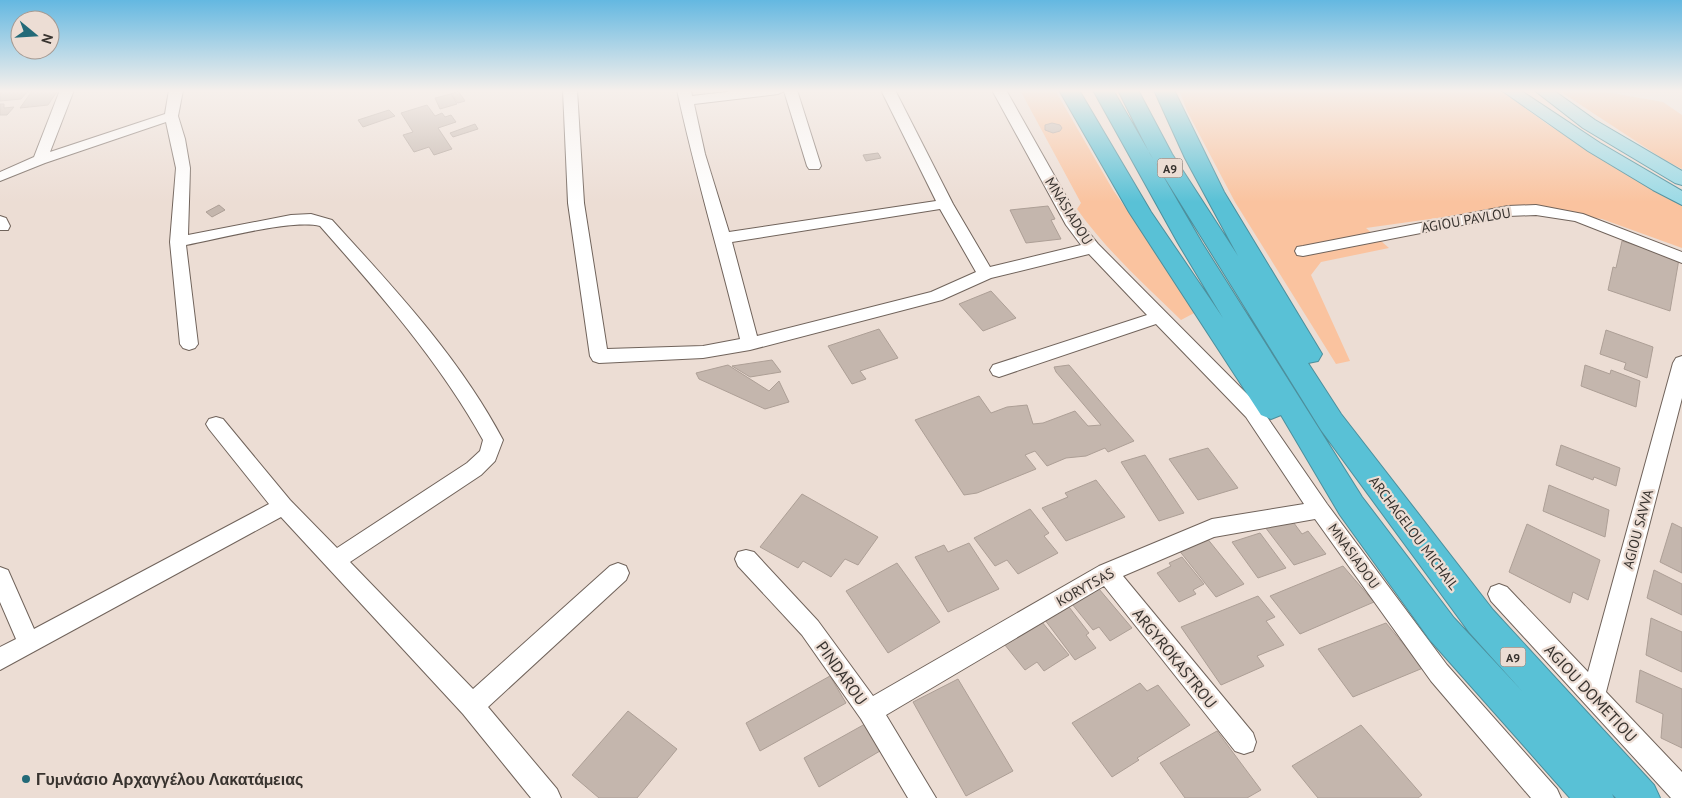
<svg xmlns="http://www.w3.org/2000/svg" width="1682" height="798" font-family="'PT Sans',sans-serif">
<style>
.green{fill:#fac39f}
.building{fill:#c4b6ad;stroke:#ad9f96}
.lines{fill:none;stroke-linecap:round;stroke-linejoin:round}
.minor-casing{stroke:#70635b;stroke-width:2}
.major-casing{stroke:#4d8f9c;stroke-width:2}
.highway-casing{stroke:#4d8f9c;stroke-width:2}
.minor{fill:#fff;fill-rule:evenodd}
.major{fill:#9bdae6;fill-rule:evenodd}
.highway{fill:#59c1d6;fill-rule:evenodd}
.poi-dot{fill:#236a78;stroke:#ecddd4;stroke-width:2}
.labels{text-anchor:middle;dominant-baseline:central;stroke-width:4.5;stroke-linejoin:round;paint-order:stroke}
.shield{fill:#ecddd4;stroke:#6e6660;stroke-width:1}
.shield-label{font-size:12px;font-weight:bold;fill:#38332f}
.street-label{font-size:14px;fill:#38332f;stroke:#ecddd4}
.near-street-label{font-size:16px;fill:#38332f;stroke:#ecddd4}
.near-poi-label{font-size:16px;font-weight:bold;fill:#38332f;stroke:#ecddd4;text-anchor:start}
</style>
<rect width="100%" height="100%" fill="#ecddd4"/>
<g class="green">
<path d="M1020,90H1055L1113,190L1198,311L1181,320C1145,285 1106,250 1077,209L1081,203Z"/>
<path d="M1179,90H1500L1547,124L1682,206V248L1602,219L1523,206L1366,228L1389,248L1321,262L1311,275L1350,361L1336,364L1235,202L1187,111Z"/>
<path d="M1558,90H1595L1663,102L1682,115V169L1663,159Z"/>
</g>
<g class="building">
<path d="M0,90H29L21,99L0,101Z"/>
<path d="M58,90L48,105L20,108L32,91Z"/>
<path d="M458,91L465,101L458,103L451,94Z"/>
<path d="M451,94L457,104L440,109L435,98Z"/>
<path d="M0,104H4V108L14,107L7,115H0Z"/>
<path d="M427,105L435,116L442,113L445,117L451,115L456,122L438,128L452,149L434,155L429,147L414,152L403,135L413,132L401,113Z"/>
<path d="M389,110L395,116L363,127L358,120Z"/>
<path d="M1052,123L1060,125L1062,128L1060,131L1053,133L1045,130V125Z"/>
<path d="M475,124L478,129L453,137L450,133Z"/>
<path d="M878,153L881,158L866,161L863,155Z"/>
<path d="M219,205L225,210L212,217L206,212Z"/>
<path d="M1048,206L1055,219L1051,220L1061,239L1026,243L1010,210Z"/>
<path d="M1622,241L1679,259L1670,311L1608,290L1613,267L1616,268Z"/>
<path d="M991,291L1016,318L983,331L959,304Z"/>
<path d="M879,329L898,358L860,371L866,379L852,384L828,346Z"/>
<path d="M1606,330L1653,347L1647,378L1624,369L1626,363L1600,354Z"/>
<path d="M772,360L781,372L750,377L732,366Z"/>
<path d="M728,365L769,391L779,381L789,402L765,409L699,379L696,373Z"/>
<path d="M1069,365L1134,441L1108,452L1105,448L1086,456L1066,458L1047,466L1035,451L1025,455L1036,469L977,493L964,495L915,420L979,396L991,413L1007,407L1027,405L1033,424L1043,423L1075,411L1088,426L1101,425L1056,372L1054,367Z"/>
<path d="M1585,365L1610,374L1611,370L1640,381L1636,407L1581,386Z"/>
<path d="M1561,445L1620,468L1616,486L1594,477L1593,480L1556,465Z"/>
<path d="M1208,448L1238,488L1198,500L1169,459Z"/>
<path d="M1145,455L1184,513L1159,521L1121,462Z"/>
<path d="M1096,480L1125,517L1066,541L1042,508L1068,497L1065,493Z"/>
<path d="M1549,485L1609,510L1605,537L1543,511Z"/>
<path d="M802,494L878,537L858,565L845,559L831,577L803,561L798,568L760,547Z"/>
<path d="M1030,509L1049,533L1044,536L1058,553L1018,574L1007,560L995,566L974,538Z"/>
<path d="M1291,519L1302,534L1308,531L1326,554L1294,565L1265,527Z"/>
<path d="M1672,523L1682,528V573L1660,562Z"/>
<path d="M1527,524L1600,560L1588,600L1573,592L1570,603L1509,572Z"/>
<path d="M1260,533L1286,568L1258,578L1232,542Z"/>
<path d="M1206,537L1244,584L1216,597L1178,549Z"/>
<path d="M969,543L999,589L948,612L915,557L944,545L948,552Z"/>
<path d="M1182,557L1204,584L1193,590L1196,594L1179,602L1157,573L1171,566L1169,563Z"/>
<path d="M897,563L940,622L888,653L846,591Z"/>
<path d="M1343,566L1374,602L1300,634L1270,596Z"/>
<path d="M1654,570L1682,584V615L1647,598Z"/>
<path d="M1099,589L1132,628L1110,641L1099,627L1093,630L1072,604Z"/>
<path d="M1258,596L1275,617L1266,621L1284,645L1257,656L1264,666L1221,685L1181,627Z"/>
<path d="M1069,607L1089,633L1086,635L1096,648L1075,660L1045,620Z"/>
<path d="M1651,618L1682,632V672L1646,655Z"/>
<path d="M1042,622L1069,655L1044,671L1037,662L1025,670L1005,645Z"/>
<path d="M1386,623L1423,668L1353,697L1318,649Z"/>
<path d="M1640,670L1682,689V748L1661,738L1663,714L1636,702Z"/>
<path d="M830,676L846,703L760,751L746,723Z"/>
<path d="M958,679L1013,771L966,796L913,702Z"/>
<path d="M1140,683L1147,691L1158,685L1190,725L1137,758L1139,760L1112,777L1072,723Z"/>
<path d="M628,711L677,749L637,798H599L572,775Z"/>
<path d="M865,724L880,751L819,787L804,758Z"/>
<path d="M1361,725L1422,795L1418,798H1318L1292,766Z"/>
<path d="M1217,731L1261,790L1247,798H1185L1160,763Z"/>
</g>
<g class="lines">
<g class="minor-casing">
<g id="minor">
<path d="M60,90H74L50,152L165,114L169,90H183L178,116L185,139L190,168L188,235L291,215L311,214L332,220C394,288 459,357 503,440L495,461L481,475L350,562L473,689L610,566L618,563L626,566L629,573L626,580L488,707L557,789L561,798H531L463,714L281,517L0,670V647L16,639L0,602V567L8,570L34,629L269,504L209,429L206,424L209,419L216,417L223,419L290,500L337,548L467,463L480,451L483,440C439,361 380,294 320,226C291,219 219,239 186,245L198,344L195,348L189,350L183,348L180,344L170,242L176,168L166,122L45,163L0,181V172L34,157Z"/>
<path d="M563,90H577L584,203L607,349L703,346L740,339C720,256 695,174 677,90H691L692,96L743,90H797L821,166L819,169H809L807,166L784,91L778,94L694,104L705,154L729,232L936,201L881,90H895L953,204L990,267L1081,245L1066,225L992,90H1006L1081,223L1098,244L1260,407L1327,504L1447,665L1557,789L1561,798H1531L1431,681L1315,519L1214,537L1123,576L1253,733L1256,742L1253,751L1244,754L1235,751L1104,586L886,715L936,798H908L861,719L802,635L738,566L735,559L738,552L746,550L754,552L818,621L873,696L1099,566L1212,519L1304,504L1246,417L1156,324L1005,375L999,377L993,375L990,370L993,365L1147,315L1089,254L991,278L942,300L750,350L703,358L599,363L593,361L590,356L568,203ZM940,209L976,272L931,292L757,336L732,242Z"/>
<path d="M1536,205L1583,214L1682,252V263L1575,221L1536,215L1508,216L1303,256L1297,255L1295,251L1297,247L1303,246L1508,206Z"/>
<path d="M0,216L6,218L10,226L8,230H0Z"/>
<path d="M1682,356V398L1606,692L1682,772V798H1671L1491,601L1488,594L1491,587L1499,584L1507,587L1588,672L1673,363L1676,358Z"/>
</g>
</g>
<g class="major-casing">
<g id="major">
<path d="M1501,90H1520L1600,143L1682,191V205L1653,190L1588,151Z"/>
<path d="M1534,90H1553L1595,120L1682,171V185L1675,183L1583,128Z"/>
</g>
</g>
<g class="highway-casing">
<path id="highway" d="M1059,90H1079L1151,212L1223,318L1178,243L1093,90H1113L1202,243L1362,497L1454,618L1522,691L1469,632L1321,430L1150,154L1118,90H1138L1172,154L1238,256L1185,158L1154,90H1174L1224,192L1322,354L1318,361L1308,363L1341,414L1493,610L1654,785L1660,798H1616L1612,794L1614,798H1570L1430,640L1340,515L1281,415L1271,419L1261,415L1129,212Z"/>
</g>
<use href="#minor" class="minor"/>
<use href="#major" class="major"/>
<use href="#highway" class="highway"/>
</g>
<linearGradient id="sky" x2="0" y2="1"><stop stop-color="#64b8e1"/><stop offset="0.45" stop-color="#f6f0ec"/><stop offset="1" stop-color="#f6f0ec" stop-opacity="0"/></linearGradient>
<rect width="1682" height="202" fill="url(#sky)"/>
<circle class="poi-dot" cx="26" cy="779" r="5"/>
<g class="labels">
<g class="shield">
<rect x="1157.5" y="158.5" width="25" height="19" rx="4"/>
<rect x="1500.5" y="647.5" width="25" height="19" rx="4"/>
</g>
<g class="shield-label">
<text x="1170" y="168">A9</text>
<text x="1513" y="657">A9</text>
</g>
<g class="street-label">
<text transform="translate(1069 211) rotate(58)">MNASIADOU</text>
<text transform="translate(1466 220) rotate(-10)">AGIOU PAVLOU</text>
<text transform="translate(1638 529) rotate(-75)">AGIOU SAVVA</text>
<text transform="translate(1414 533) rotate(53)">ARCHAGELOU MICHAIL</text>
<text transform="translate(1354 556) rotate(54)">MNASIADOU</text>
<text transform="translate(1085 587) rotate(-29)">KORYTSAS</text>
</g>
<g class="near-street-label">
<text transform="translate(1175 658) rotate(51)">ARGYROKASTROU</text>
<text transform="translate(842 673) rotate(54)">PINDAROU</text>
<text transform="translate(1591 693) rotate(47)">AGIOU DOMETIOU</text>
</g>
<g class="near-poi-label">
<text x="36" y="779">Γυμνάσιο Αρχαγγέλου Λακατάμειας</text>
</g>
</g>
<g transform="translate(35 35) rotate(108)"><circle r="24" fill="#ecddd4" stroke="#a49992"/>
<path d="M0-4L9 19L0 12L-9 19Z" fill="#236a78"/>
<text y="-8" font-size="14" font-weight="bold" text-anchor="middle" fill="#38332f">N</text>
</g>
</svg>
